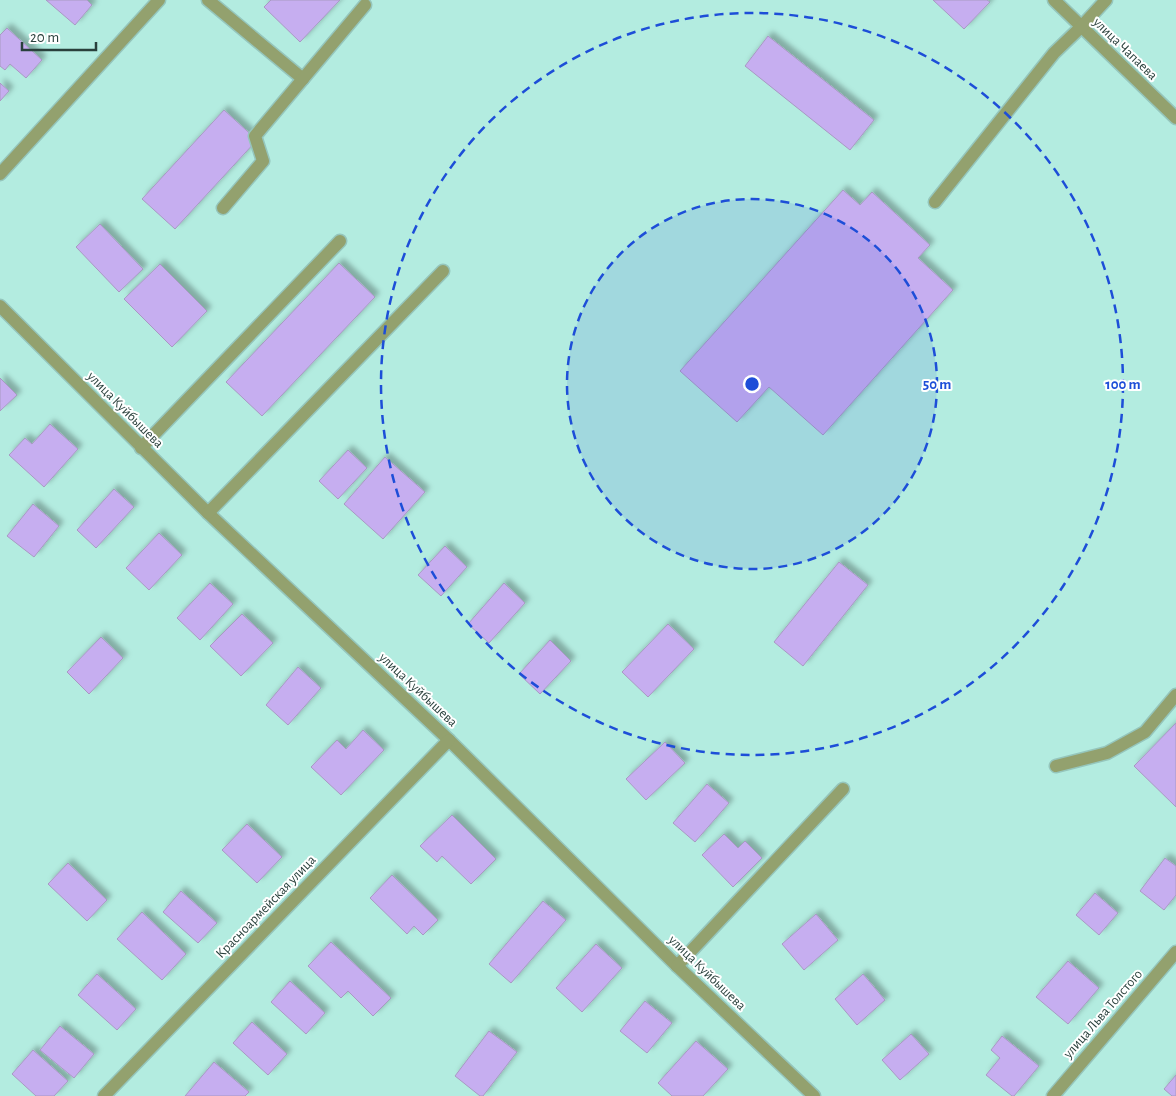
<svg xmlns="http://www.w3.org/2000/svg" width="1176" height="1096" font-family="'Alegreya Sans',sans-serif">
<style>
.building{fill:#c6aef0;stroke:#a899c2;filter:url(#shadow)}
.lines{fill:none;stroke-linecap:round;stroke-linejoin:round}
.minor-casing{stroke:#95c6bc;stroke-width:15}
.minor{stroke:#93a16e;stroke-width:12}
.ring{fill:none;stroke:#1d4ed8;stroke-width:2.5;stroke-dasharray:9 6}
.labels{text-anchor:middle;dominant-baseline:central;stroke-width:4;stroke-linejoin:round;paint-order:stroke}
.street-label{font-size:14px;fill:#29403c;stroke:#fff}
.centre{fill:#1d4ed8;stroke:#fff;stroke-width:2.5}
.ring-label{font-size:15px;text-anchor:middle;font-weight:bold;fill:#1d4ed8;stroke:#fff;stroke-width:4;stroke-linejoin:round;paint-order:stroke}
</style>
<defs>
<filter id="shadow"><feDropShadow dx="4.5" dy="-4.5" stdDeviation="2.5" flood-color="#0004"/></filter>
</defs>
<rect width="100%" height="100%" fill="#b3ece0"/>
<g class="building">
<path d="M46,0H87L92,5L75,25Z"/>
<path d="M271,0H340L300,42L264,7Z"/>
<path d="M933,0H987L990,2L964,29Z"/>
<path d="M7,28L42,60L26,78L10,64L5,70L0,66V35Z"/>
<path d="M768,36L874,120L850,150L745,66Z"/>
<path d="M0,83L9,91L0,101Z"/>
<path d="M224,110L257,140L175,229L142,199Z"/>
<path d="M843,190L860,205L872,192L930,245L918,258L953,290L823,435L769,387L737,422L680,371Z"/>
<path d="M100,224L143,269L119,292L76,247Z"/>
<path d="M339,263L375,297L262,416L226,382Z"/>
<path d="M160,264L207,311L172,347L124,299Z"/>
<path d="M0,378L17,395L0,411Z"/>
<path d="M50,424L78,449L44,487L9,455L25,438L32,444Z"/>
<path d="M348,450L367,468L338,499L319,481Z"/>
<path d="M385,457L425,492L383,539L344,504Z"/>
<path d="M114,489L134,507L96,548L77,530Z"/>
<path d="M33,504L59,526L34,557L7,536Z"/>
<path d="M159,533L182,555L149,590L126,568Z"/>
<path d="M445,546L467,567L441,596L418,575Z"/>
<path d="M839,562L868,585L803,666L774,642Z"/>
<path d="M210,583L233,604L200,640L177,618Z"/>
<path d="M504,583L525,603L489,643L468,624Z"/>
<path d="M242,614L273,643L241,676L210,646Z"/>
<path d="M668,624L694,649L648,697L622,672Z"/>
<path d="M101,637L123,658L89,694L67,672Z"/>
<path d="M550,640L571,661L540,694L519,674Z"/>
<path d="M298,667L321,688L288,725L266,705Z"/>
<path d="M1176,723V807L1134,766Z"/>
<path d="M363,730L384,750L341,795L311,767L337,740L346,749Z"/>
<path d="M665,742L685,763L646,800L626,779Z"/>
<path d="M707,784L729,803L695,842L673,823Z"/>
<path d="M452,815L496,859L471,884L442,856L437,862L420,846Z"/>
<path d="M247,824L282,857L257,883L222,850Z"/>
<path d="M724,834L738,848L745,841L762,858L733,887L702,855Z"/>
<path d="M1165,858L1176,866V895L1164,910L1140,891Z"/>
<path d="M68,863L107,900L87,921L48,884Z"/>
<path d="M392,875L438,920L423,935L414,926L407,934L370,898Z"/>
<path d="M181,891L217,923L198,943L163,912Z"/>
<path d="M1095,893L1118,913L1099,935L1076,915Z"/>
<path d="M543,901L566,920L511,983L489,964Z"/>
<path d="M142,912L186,954L162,980L117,939Z"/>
<path d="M816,914L838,940L804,970L782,944Z"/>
<path d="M331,942L391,998L373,1016L348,991L341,998L308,966Z"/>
<path d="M596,944L622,968L582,1012L556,988Z"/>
<path d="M1068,961L1099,988L1068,1024L1036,997Z"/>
<path d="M97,974L136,1009L117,1030L78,995Z"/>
<path d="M863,974L885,1000L857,1025L835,999Z"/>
<path d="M290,981L325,1013L306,1034L271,1002Z"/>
<path d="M645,1001L672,1023L647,1053L620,1031Z"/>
<path d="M252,1022L287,1054L268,1075L233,1043Z"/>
<path d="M60,1026L94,1054L74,1078L40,1050Z"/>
<path d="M489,1031L517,1052L483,1096H480L455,1076Z"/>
<path d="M911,1034L929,1054L900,1080L882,1060Z"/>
<path d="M1002,1036L1039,1066L1014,1096H1012L986,1075L1000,1058L991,1050Z"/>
<path d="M696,1041L728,1069L703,1096H672L658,1083Z"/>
<path d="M33,1050L68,1081L54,1096H36L12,1074Z"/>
<path d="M214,1062L249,1092L245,1096H185Z"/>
<path d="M1176,1075V1096H1172L1164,1089Z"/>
</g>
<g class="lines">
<g class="minor-casing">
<g id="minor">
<path d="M208,0L303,79"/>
<path d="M1054,0L1176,118"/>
<path d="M0,174L159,0"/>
<path d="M935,202L1054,53L1081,27L1106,0"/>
<path d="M223,208L263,161L255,136L365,5"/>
<path d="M0,306L208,513L449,740L677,966L814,1096"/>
<path d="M141,448L340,241"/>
<path d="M208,513L443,271"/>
<path d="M1056,766L1107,753L1145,732L1176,695"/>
<path d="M677,966L843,789"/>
<path d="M104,1096L449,740"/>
<path d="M1053,1096L1176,952"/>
</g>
</g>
<use href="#minor" class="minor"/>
</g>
<circle cx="752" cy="384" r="185" fill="#1d4ed8" fill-opacity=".12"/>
<g class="ring">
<circle cx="752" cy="384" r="185"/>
<circle cx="752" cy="384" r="371"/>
</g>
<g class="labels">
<g class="street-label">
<text transform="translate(1125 49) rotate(44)">улица Чапаева</text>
<text transform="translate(125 410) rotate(45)">улица Куйбышева</text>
<text transform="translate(418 690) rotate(43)">улица Куйбышева</text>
<text transform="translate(266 907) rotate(-46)">Красноармейская улица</text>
<text transform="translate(707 973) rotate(44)">улица Куйбышева</text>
<text transform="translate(1103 1014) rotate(-49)">улица Льва Толстого</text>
</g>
</g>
<circle cx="752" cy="384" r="8" class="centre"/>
<g class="ring-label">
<text x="937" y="389">50 m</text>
<text x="1123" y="389">100 m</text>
</g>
<path d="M22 42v8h74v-8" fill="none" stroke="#29403c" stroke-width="2.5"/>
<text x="30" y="42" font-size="15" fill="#29403c" stroke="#ffffff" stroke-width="4" paint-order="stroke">20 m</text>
</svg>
